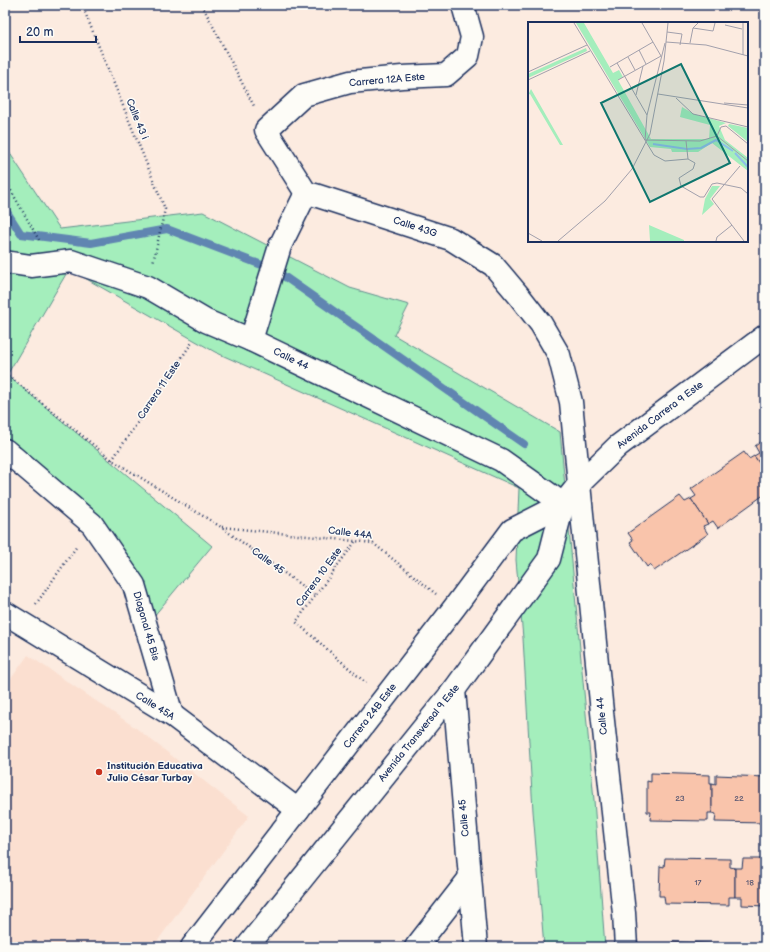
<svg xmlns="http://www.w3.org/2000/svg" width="770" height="952" font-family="'Balsamiq Sans',sans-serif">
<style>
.built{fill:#fbdfd0}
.green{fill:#a4eebc;stroke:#608e8d}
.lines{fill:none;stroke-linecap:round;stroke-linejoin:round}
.stream{stroke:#6085b1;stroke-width:8}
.building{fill:#f9c4ab;stroke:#1b2f5e}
.street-casing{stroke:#1b2f5e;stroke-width:25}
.secondary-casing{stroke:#1b2f5e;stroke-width:25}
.path{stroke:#1b2f5e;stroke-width:2.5;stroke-dasharray:1 3;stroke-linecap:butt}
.street{stroke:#fdfcf7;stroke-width:22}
.secondary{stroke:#fdfcf7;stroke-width:22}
.poi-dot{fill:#c8321e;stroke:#fdfcf7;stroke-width:1.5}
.labels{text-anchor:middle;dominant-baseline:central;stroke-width:3;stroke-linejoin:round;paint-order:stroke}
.number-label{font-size:8px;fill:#525471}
.street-label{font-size:10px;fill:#1b2f5e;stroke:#fdfcf7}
.poi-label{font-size:10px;font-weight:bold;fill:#1b2f5e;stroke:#fdfcf7;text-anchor:start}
.inset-river{fill:none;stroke:#8ebee9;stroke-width:2}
.inset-road{fill:none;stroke:#a2a0ac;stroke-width:1}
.view{fill:#0f766e;fill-opacity:0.15;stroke:#0f766e;stroke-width:2}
.inset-edge{fill:none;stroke:#1b2f5e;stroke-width:2}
</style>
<rect width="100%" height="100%" fill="#fcebe0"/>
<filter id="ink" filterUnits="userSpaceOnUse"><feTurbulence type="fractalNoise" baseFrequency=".025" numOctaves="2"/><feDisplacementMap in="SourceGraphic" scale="8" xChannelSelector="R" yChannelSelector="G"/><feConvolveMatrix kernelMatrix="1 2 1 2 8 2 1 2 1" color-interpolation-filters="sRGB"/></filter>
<g filter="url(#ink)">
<path class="built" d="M28,655L136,728L249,816L153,947H5V687Z"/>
<path class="green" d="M5,146L60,229L203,212L350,288L409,305L394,335L560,432L594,800L605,947H544L533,811L523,638L516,560L519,488L215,352L69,269L7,375L212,546L153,617L140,579L5,443Z"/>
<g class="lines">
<path class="stream" d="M5,209L21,234L91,243L167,229L275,270L524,444"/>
</g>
<g class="building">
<path d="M765,439V471L754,456L759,453L755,446Z"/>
<path d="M744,452L749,459L754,456L765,471V494L718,528L713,521L708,524L691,499L696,496L691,489Z"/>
<path d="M680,496L685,502L691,499L708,524L703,526L708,534L654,571L650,564L647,567L630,542L633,540L628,533Z"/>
<path d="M651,773L710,775V783H712V813H708V821L650,820L651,812H647V781L651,782Z"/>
<path d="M716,775L765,777V823L715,822L716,814L712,813V783L716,784Z"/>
<path d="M665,858L730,859V867L735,868V897H729V905L665,904L664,896H659L660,866L664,867Z"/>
<path d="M743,859H765V906L742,905V897H735V868H742Z"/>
<path d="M672,942L738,944L737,947H672Z"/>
<rect x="749" y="943" width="16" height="4"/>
</g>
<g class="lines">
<g class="street-casing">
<g id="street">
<path d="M463,5L472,37L468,56L446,75L402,77L350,82L304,95L266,130L306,193L315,195L451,239L493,265L520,297L541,324L559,355L571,402L579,484"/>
<path d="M5,262L31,266L71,261L148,287L206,321L251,340L501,460L563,504"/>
<path d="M251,340L280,246L306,193"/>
<path d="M5,450L92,524L134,585L172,715"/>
<path d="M5,613L172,715L298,810"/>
<path d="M454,690L476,947"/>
<path d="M416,947L469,879"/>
</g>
</g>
<g class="secondary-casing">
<g id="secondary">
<path d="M579,484L602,712L624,913L626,947"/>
<path d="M192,947L454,608L512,530L563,504"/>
<path d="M247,947L454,690L549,559L563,504L579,484L618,446L765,336"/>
</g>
</g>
<g class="path">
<path d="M82,5L165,209L153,263"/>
<path d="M202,5L255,108"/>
<path d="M5,180L39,240"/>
<path d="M5,373L112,460L221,527L316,596"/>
<path d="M112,460L193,341"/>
<path d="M222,527L373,543L436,594"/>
<path d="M355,542L296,622L366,683"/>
<path d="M36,604L77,546"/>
</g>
<use href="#street" class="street"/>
<use href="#secondary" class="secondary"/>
</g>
</g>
<circle class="poi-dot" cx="99" cy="772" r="4"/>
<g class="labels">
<g class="number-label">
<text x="680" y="798">23</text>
<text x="739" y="798">22</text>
<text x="698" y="882">17</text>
<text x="750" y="882">18</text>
</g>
<g class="street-label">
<text transform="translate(387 80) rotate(-5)">Carrera 12A Este</text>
<text transform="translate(137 119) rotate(68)">Calle 43 i</text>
<text transform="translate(415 227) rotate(18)">Calle 43G</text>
<text transform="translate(291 359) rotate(26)">Calle 44</text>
<text transform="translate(159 390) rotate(-56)">Carrera 11 Este</text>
<text transform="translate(660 415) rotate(-37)">Avenida Carrera 9 Este</text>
<text transform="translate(350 533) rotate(7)">Calle 44A</text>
<text transform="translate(268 561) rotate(36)">Calle 45</text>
<text transform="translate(319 577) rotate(-54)">Carrera 10 Este</text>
<text transform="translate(146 626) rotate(74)">Diagonal 45 Bis</text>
<text transform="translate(155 706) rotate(32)">Calle 45A</text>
<text transform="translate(370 716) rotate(-52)">Carrera 24B Este</text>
<text transform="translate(602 716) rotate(-96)">Calle 44</text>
<text transform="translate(419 733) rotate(-51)">Avenida Transversal 9 Este</text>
<text transform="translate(464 818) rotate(-95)">Calle 45</text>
</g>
<g class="poi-label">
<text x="107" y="766">Institución Educativa<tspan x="107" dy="12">Julio César Turbay</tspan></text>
</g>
</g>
<g transform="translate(528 22)">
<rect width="220" height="220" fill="#fcebe0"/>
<path d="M48,1H56L85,51L91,48L95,55L90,58L123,117H181L182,103L152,95L154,85L166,92L198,101L191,104L197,118L220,136V149L184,121L170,130H144L143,127L122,125ZM58,26L59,29L0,56V52ZM3,67L35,123H32L2,72L0,73ZM201,102L220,106V120L200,104ZM184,164H192L182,177L186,182L174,193L177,177ZM121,203L156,218V219H122Z" fill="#a4eebc"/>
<path class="inset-river" d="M125,122L159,127L173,126L188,118L205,129M207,131L220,145"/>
<path class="inset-road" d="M46,1L126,133L137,139L160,137L167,141L165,147L151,156L153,164L172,175H176L184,162L189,161L213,166L220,172M114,1L133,34M140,1L138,20L178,23L220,34M197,3L214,7M165,6L185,9L187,1M139,10L154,12L152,23M162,21L165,6L170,1M111,28L118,42M215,33V1M100,35L107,48M89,41L119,93M82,45L125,20M0,50L59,23M0,58L62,29M90,58L133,34M130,72L220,86M108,73L115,44M148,76L165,92L220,105M196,81L220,83M189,114L193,105L198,104L220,122M189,114L220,139M117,118L172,119L189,114M117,118L119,93L137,21M158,119L160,137M212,144L184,177L216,219M0,211L14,219M30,219L77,179L104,147L122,112L136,39L138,20M188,219L189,215L204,203"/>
<path class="view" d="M153,42L202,141L122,180L73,81Z"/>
<rect width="220" height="220" class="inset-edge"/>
</g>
<rect width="770" height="952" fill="none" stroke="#fdfcf7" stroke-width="20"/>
<rect x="10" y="10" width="750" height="932" fill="none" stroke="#1b2f5e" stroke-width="1.5" filter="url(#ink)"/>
<path d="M20 36v6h76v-6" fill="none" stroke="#1b2f5e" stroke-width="2"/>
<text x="26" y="36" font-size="12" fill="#1b2f5e" stroke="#fdfcf7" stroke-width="3" paint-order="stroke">20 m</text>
</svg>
